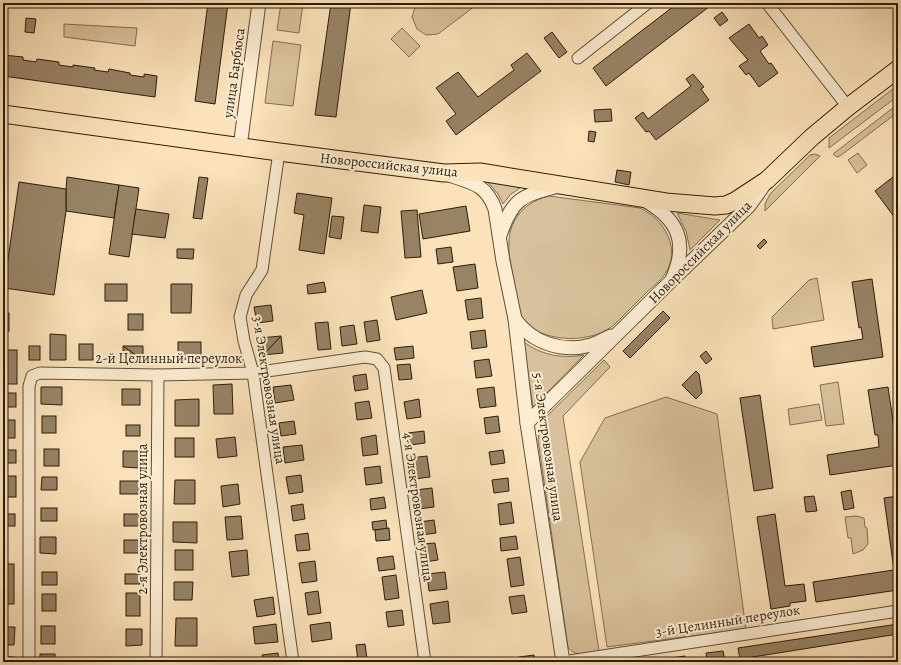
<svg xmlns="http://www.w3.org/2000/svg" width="901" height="665" font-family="Alegreya,serif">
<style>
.green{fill:#d8c19c;stroke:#826f52}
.building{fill:#988365;stroke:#2c1d09}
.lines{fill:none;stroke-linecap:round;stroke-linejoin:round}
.minor-casing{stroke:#604e35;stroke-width:13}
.tertiary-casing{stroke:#604e35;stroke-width:15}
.primary-casing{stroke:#2c1d09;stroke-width:19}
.minor{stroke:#fcecd2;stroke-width:11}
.tertiary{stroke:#fcecd2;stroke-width:13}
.primary{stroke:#fbe2ba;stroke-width:17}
.labels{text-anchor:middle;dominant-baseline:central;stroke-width:4;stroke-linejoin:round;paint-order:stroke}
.street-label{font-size:14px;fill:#2c1d09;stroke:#fcecd2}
</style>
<rect width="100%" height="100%" fill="#fbe2ba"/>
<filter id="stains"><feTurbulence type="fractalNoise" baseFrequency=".005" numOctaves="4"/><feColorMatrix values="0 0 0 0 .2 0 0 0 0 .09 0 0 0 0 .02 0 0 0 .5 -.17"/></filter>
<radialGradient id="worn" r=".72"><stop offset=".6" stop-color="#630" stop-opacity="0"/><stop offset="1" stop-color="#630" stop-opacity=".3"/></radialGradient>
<g class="green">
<path d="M281,3H303L299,33L277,30Z"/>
<path d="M418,3H479L438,34L426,35L417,29L412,17L416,4Z"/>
<path d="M64,24L137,28L135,46L64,37Z"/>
<path d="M402,28L420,46L409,57L391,39Z"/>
<path d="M273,41L301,45L293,106L265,103Z"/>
<path d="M898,85V96L829,148V138Z"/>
<path d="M898,104V112L840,156L837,157L833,154Z"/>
<path d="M858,153L867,165L857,173L848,160Z"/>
<path d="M815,154L820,156L765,211V204L770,194L810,155Z"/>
<path d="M485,179L524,185L510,195L503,204L498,194Z"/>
<path d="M549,196L640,208C664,219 682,249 665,274C661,280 654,286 648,291C637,302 626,313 615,324C608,330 600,334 591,336C568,342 533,338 520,315C515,306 516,291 514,282C512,269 508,255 509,243C509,218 527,201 549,196Z"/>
<path d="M677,213L720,220L690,250L686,231Z"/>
<path d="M817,278L824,320L773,329L772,317L809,280Z"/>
<path d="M523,341C540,355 562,359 584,355L533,407Z"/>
<path d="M604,360L610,367L563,416L599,651C589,653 575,658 568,647L538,440L540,428L544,419Z"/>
<path d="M838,382L844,424L826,426L820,385Z"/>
<path d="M666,397L717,414L746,629L607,647L580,462L605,418Z"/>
<path d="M819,404L822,420L790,425L788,409Z"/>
<path d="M856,516L864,518L865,527L867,528L868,544L863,550L853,554L851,538H848L845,517Z"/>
</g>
<g class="building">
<path d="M208,3H228L215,104L195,101Z"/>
<path d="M331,3H351L336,117L315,115Z"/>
<path d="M678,3H714L606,86L593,68Z"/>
<path d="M722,12L728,20L720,26L714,18Z"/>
<path d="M26,18L36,19L34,33L25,32Z"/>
<path d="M749,24L759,38L762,36L768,45L760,51L769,64L771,63L778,73L759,87L749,73L746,75L739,66L748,60L729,38Z"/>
<path d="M552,32L567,52L559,58L544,38Z"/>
<path d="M527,53L541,71L456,135L446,121L456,114L436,88L458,72L478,97L514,70L511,65Z"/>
<path d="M3,55L23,57V60L36,62L37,59L59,62V65L73,67V65L95,68L94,70L108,72L109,69L130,73V75L144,77V74L157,76L155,97L3,76Z"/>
<path d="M693,74L704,87L701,89L709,100L656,140L649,131L646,132L635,118L643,112L648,119L691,86L686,79Z"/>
<path d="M611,109L612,121L595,122L594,110Z"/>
<path d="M589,131L596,132L594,142L588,141Z"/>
<path d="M617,170L631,172L629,185L615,182Z"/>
<path d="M898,173V222L875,191Z"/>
<path d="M67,177L119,185L114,218L66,211V189Z"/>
<path d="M199,177L208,178L202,219L193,218Z"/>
<path d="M19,182L66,189V211L54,295L4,288Z"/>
<path d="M119,185L139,188L129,257L109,254Z"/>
<path d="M297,193L332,198L324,254L299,250L304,215L294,213Z"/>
<path d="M364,205L381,207L378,233L361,231Z"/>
<path d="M466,206L470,231L423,239L419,214Z"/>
<path d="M136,209L169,214L165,238L132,234Z"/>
<path d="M417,210L421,257L405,258L401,211Z"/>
<path d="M332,216L344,217L341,239L329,237Z"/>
<path d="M764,239L767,242L760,249L757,246Z"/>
<path d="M451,247L453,262L438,264L436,249Z"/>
<path d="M177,249H194L193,259L177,258Z"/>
<path d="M475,264L478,288L457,291L453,267Z"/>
<path d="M872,279L883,357L814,367L811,347L863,339L861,327L859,328L852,282Z"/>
<path d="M324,282L326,292L308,294L307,285Z"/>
<rect x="105" y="284" width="22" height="17"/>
<path d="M171,284H192L191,313H171Z"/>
<path d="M422,290L427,313L396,320L391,297Z"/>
<path d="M481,298L483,318L468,320L465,300Z"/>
<path d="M271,305L273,321L257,323L254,307Z"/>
<path d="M663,311L670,318L630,358L623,351Z"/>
<rect x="3" y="313" width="6" height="18"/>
<rect x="128" y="314" width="15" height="16"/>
<path d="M377,320L380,340L367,342L364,322Z"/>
<path d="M328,322L331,349L318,350L315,323Z"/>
<path d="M354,325L357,344L342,346L340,327Z"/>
<path d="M485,330L487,347L472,349L470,332Z"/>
<path d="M50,334L66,335V360H50Z"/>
<path d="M281,336L283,353L263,355Z"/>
<path d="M281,336L263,355L260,338Z"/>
<rect x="178" y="342" width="23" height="17"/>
<rect x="79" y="344" width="14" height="16"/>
<rect x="29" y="346" width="11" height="14"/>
<path d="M123,346L143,360H123Z"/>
<path d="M123,346H143V360Z"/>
<path d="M413,346L414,358L396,360L394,348Z"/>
<rect x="3" y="350" width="14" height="34"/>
<path d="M706,351L712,359L706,364L700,356Z"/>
<path d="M489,359L492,376L476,378L474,361Z"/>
<path d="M410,364L412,379L399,380L397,365Z"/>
<path d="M696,371L699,374L702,393L696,399L682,385Z"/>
<path d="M366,374L368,389L355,391L353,376Z"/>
<path d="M232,384L233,414H214L213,385Z"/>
<path d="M291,385L294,400L275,403L273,387Z"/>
<path d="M41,387H62V405L41,404Z"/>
<path d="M494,387L496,406L480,408L477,389Z"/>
<path d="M888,387L898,455V465L830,475L827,455L879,447L878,435H875L868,390Z"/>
<rect x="122" y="389" width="18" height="16"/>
<rect x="3" y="393" width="13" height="14"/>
<path d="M760,395L773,488L754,491L740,398Z"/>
<path d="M199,399V426H175V400Z"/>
<path d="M419,399L421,417L407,419L404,402Z"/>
<path d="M369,401L372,418L357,420L355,403Z"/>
<rect x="42" y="416" width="14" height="17"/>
<path d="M498,416L500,432L486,434L484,418Z"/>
<rect x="3" y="420" width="12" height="18"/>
<path d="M294,421L296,434L281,436L279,423Z"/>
<rect x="126" y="425" width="14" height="11"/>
<path d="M424,431L425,443L410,445L408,433Z"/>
<path d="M376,435L378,454L363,456L361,438Z"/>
<path d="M235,437L237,456L218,458L216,439Z"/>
<rect x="175" y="438" width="19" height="19"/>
<path d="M302,445L304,460L285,463L283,447Z"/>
<rect x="44" y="449" width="15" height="17"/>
<rect x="3" y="450" width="13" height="13"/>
<path d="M503,450L505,463L491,465L489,452Z"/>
<path d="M123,451H139V468L123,467Z"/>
<path d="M427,456L430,477L414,479L411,458Z"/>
<path d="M380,466L382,483L366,485L364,468Z"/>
<path d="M301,475L303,492L289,494L286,477Z"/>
<rect x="3" y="476" width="13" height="21"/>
<path d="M42,477H57V490H41Z"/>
<path d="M508,478L509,491L494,493L492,480Z"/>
<path d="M175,480H195V504H174Z"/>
<rect x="120" y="481" width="20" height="13"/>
<path d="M238,484L240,504L223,507L221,486Z"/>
<path d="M432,488L434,507L418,509L415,490Z"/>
<path d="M851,490L854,508L844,510L841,492Z"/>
<path d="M814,496L817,511L806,512L804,497Z"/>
<path d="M898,496V590L816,602L813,582L894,570L884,498Z"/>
<path d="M384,497L386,508L371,510L370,499Z"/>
<path d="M511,502L514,523L500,525L498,504Z"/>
<path d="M303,504L305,519L293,521L291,506Z"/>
<rect x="41" y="508" width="16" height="13"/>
<rect x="3" y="514" width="12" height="12"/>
<rect x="124" y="514" width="17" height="12"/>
<path d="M775,514L785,586L804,584L806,601L790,603V606L771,609L757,517Z"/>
<path d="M241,516L243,539L227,540L225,517Z"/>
<path d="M386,520L387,529L373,530L372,522Z"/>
<path d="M434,520L436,533L421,535L419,522Z"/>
<path d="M173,522H197V543L173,542Z"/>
<path d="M389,528L390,540L376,541L375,530Z"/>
<path d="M308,533L310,550L297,551L295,535Z"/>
<path d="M516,536L518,549L501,551L500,538Z"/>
<path d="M40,537H56V554L40,553Z"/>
<rect x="124" y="540" width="15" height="13"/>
<path d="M435,543L438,560L424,562L422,544Z"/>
<rect x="175" y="550" width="18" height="20"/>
<path d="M247,550L249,575L232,577L229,552Z"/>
<path d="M393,556L395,569L379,571L377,558Z"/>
<path d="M520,557L524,585L511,587L507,559Z"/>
<path d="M315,561L317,581L302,583L299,563Z"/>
<rect x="3" y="564" width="11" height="40"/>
<rect x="42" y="572" width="15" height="13"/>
<path d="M445,572L447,589L429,591L427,574Z"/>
<rect x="125" y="574" width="15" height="10"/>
<path d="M396,575L399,598L385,600L382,577Z"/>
<path d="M174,582H193L192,600H174Z"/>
<path d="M318,591L321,613L308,615L305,593Z"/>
<rect x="126" y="593" width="14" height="23"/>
<rect x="42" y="594" width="14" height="17"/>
<path d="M524,595L527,612L512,614L509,597Z"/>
<path d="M273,597L275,614L257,617L254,600Z"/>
<path d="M448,601L450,622L433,624L430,604Z"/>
<path d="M402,610L404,625L388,627L386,612Z"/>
<path d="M176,618H197V646H175Z"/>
<path d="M330,622L332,639L312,642L310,625Z"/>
<path d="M276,624L278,642L255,644L253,627Z"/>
<path d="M898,624V634L740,659L738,648Z"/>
<rect x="41" y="626" width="14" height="18"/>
<path d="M3,627H15L14,645H3Z"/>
<path d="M126,629H142V645L126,646Z"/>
<path d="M365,644L367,659L358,661L356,645Z"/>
<path d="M723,651L725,661L707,662L706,653Z"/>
<path d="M278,653L279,662H263L262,655Z"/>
<rect x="40" y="654" width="15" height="8"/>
<path d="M534,655L535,662H519V657Z"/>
<path d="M685,656V662H644Z"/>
<rect x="3" y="657" width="11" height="5"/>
<rect x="126" y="659" width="14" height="3"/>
</g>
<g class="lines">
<g class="minor-casing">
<g id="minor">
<path d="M767,3L848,107"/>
<path d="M578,58L648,3"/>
<path d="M279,152L262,270L246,295L240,317L244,341L253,373L293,662"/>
<path d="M29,662V386L32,376L40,373L158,375L253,373L365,357L377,359L384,368L425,662"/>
<path d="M156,662L158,375"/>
<path d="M563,662L898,611"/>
</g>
</g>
<g class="tertiary-casing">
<g id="tertiary">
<path d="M240,147L259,3"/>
<path d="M449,175C472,183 486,184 495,209L503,261L515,319L527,423L563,662"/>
<path d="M646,201C678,220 688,242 673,277"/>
<path d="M500,235C513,198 521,196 558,186"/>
<path d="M515,319C532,343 562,353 591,345C598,343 604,339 611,336"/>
<path d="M527,423L672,280L749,206L764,185"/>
</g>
</g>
<g class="primary-casing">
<path id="primary" d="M3,114L279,152L444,173L480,172L666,202L715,206L726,205L735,201L767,180L812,137L848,107L898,69"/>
</g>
<use href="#minor" class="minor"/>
<use href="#tertiary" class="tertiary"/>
<use href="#primary" class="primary"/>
</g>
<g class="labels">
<g class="street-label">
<text transform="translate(234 73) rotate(-82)">улица Барбюса</text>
<text transform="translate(389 165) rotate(6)">Новороссийская улица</text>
<text transform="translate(700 252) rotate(-45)">Новороссийская улица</text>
<text x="169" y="358">2-й Целинный переулок</text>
<text transform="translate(269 390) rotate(81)">3-я Электровозная улица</text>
<text transform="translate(548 447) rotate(82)">5-я Электровозная улица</text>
<text transform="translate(418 507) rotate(82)">4-я Электровозная улица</text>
<text transform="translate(142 519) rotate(-90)">2-я Электровозная улица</text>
<text transform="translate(728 621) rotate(-9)">3-й Целинный переулок</text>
</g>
</g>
<rect width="901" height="665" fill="none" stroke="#fbe2ba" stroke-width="16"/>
<rect x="4" y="4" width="893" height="657" fill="none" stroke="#2c1d09" stroke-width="2"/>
<rect x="8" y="8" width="885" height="649" fill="none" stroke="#2c1d09"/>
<rect width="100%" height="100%" filter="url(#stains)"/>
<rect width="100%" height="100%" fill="url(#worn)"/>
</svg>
